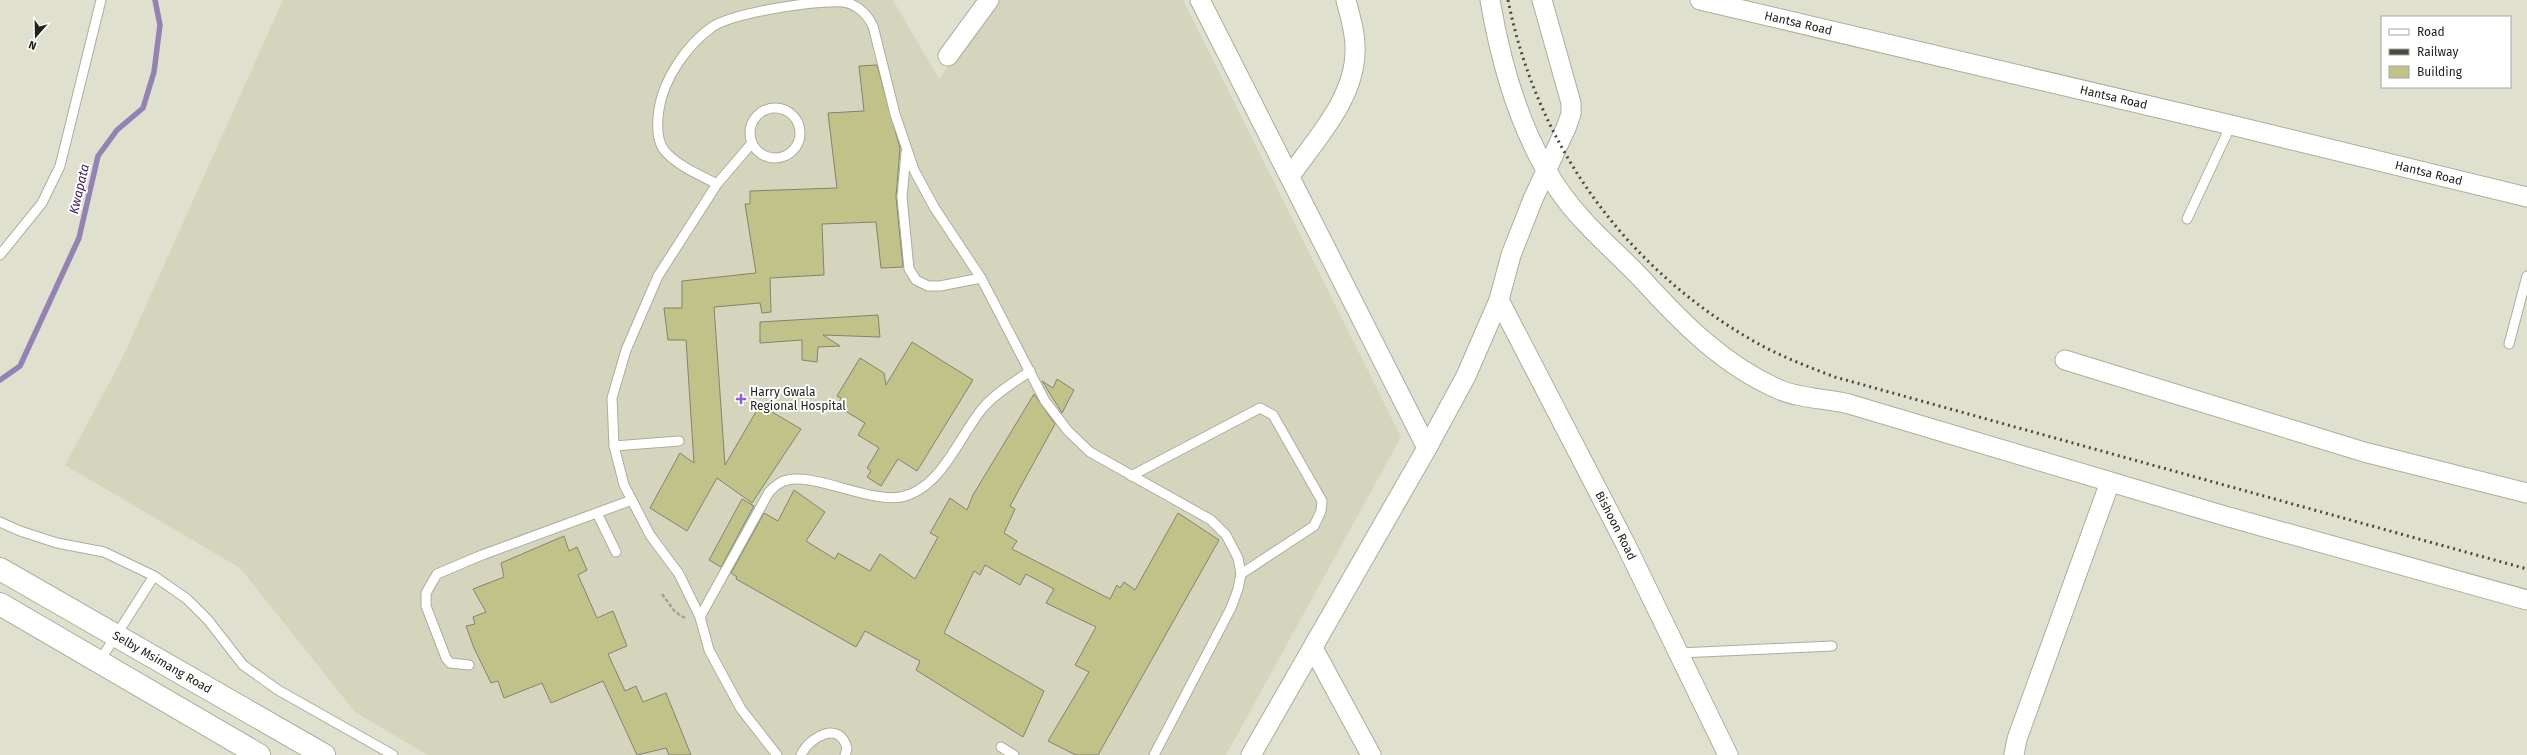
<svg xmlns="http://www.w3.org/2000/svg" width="2527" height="755" font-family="'Fira Sans',sans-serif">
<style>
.built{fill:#d4d5bc}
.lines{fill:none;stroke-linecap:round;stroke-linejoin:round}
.stream{stroke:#9482b5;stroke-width:5.5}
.building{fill:#c1c288;stroke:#828372}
.service-casing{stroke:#adae9b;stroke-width:11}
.minor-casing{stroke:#adae9b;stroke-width:21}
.secondary-casing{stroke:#adae9b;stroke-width:24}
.path{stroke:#a3a495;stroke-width:2.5;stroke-dasharray:4 2;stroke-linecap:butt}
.service{stroke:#fff;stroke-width:9}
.minor{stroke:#fff;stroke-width:19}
.secondary{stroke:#fff;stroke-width:22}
.rail{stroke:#4a4a41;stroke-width:3;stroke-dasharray:2 4;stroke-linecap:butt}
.poi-dot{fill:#915ed6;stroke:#fff;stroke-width:1.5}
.labels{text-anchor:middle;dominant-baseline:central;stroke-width:4;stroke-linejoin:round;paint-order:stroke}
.street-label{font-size:12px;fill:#24241d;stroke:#fff}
.poi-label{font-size:12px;fill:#24241d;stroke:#fff;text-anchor:start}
.water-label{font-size:13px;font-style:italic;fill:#381c5a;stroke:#fff}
</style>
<rect width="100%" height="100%" fill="#dfe0cd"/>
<path class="built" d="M283,0H893L939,79L997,0H1183L1401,437L1226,755H428L355,712L240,568L65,465L121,361Z"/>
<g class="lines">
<path class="stream" d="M0,380L20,366L79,238L98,156L117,130L143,108L154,72L160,25L155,0"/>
</g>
<g class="building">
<path d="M877,65L900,148L896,197L903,267L881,268L876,222L822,224L824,275L770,278L771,312L762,313L760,303L714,307L725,465L760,405L801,429L752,503L717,478L687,531L650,508L680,453L694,463L686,340H668L664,308H682V281L756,273L745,204H750V191L837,188L828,113L864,111L859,66Z"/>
<path d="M878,315L880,337L823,335L840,346L818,347L817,362L802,360V340L760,343V322Z"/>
<path d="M912,342L973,380L917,471L898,459L881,486L867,477L871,471L867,468L879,448L858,435L865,423L837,406L841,398L837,396L860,358L884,373L886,385Z"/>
<path d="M1057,379L1074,390L1062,413L1042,381L1053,388Z"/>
<path d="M1034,394L1055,424L1010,506L1015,509L1004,533L1017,541L1012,549L1110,599L1117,585L1120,588L1124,582L1135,590L1178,513L1219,540L1098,755H1076L1048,741L1089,672L1075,665L1096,627L1046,603L1054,589L1026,574L1020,585L985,565L980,575L974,571L944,633L1044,691L1023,737L916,670L920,661L865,631L856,647L736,579L737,577L731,573L764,513L778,521L794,490L825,512L806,541L835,559L838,553L870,571L880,554L915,579L938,537L930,533L950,498L967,510L973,495Z"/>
<path d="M742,499L754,506L721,567L709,560Z"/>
<path d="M564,536L569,551L577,547L587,570L578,575L597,618L613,611L627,646L608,654L625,691L636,686L643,702L666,693L691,755H669L666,748L637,755L603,681L551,703L542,683L504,698L498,681L491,683L474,648L466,626L475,624L473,617L486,612L473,589L504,577L501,563Z"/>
</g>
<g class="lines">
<g class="service-casing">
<g id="service">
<circle cx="775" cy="133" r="25"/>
<path d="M752,143L717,184L658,276L626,350L612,398L614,446L624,485L650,535L679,574L700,617L709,650L741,709L777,755"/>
<path d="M906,153L902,197L909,269L916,280L928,286H940L981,278"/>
<path d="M717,184C700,175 677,166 664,150C656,139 657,122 659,109C664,78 687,45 712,27C735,12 818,0 844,2C859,5 867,14 873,26L895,114L914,170L934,207L981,278L1045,401L1068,431L1090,452L1211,520L1226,535L1238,558L1241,574L1238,589L1231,608L1154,755"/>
<path d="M2187,219L2231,125"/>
<path d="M0,255L42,203L60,166L101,0"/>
<path d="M2509,344L2527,276"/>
<path d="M614,446L679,441"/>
<path d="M1131,476L1260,408L1273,415L1322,501L1321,511L1314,526L1241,574"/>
<path d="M597,513L616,552"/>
<path d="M0,522L20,531L57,543L104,552L154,576L187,599L208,620L243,665L278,690L393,755"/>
<path d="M700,617L769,492C773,488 779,482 784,481C811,471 869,503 901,497C941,489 959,437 982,409C994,394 1015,382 1030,371"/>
<path d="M1679,653L1832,646"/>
<path d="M99,662L154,576"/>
<path d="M469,665L450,663L446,658L426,606V593L437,574L482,555L632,500"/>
<path d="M1001,747L1014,755"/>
<path d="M801,755C810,736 841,720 847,749L845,755"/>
</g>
</g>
<g class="minor-casing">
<g id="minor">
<path d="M1200,0L1427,448"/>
<path d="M1490,0C1503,76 1529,163 1583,220C1601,240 1622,258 1641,278C1681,322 1723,365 1778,389C1800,399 1826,398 1849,404L2225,516L2527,600"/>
<path id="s1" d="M1700,0L2231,125L2527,197"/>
<path d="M948,56L989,0"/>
<path d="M1290,176C1316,139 1355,98 1355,51C1356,33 1350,17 1346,0"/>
<path id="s2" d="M1499,300L1625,543L1728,755"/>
<path d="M2065,360L2364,452L2527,493"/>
<path d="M1313,648L1371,755"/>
<path d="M1251,755L1427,448L1466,376L1499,300L1511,255L1533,199L1566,128L1571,114V103L1542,0"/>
<path d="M2014,755L2017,739L2110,482"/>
</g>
</g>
<g class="secondary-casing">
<g id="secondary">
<path id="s3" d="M0,569L324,755"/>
<path d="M0,604L259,755"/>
</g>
</g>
<path class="path" d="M662,594L675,612L685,618"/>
<use href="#service" class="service"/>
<use href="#minor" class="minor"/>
<use href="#secondary" class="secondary"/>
<path class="rail" d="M1508,0C1537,144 1623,265 1750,339C1777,355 1806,366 1835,377L2527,569"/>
</g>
<path class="poi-dot" d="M739 393h4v4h4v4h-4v4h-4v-4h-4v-4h4z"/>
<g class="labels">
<g class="street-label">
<text stroke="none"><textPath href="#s1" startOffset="101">Hantsa Road</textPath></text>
<text stroke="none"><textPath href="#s1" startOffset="425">Hantsa Road</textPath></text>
<text stroke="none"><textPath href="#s1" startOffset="749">Hantsa Road</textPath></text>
<text stroke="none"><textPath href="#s2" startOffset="254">Bishoon Road</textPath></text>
<text stroke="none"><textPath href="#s3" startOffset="187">Selby Msimang Road</textPath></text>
</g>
<g class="poi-label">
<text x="750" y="392">Harry Gwala<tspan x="750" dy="14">Regional Hospital</tspan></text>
</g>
<g class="water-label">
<text transform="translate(79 189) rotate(-77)">Kwapata</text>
</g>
</g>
<rect x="2381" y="16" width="130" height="72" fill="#ffffff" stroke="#a7a7a5"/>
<rect x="2389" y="29" width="20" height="6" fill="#ffffff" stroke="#a7a7a5"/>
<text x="2417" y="36" font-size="12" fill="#24241d">Road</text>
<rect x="2389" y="49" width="20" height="6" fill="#4a4a41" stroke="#a7a7a5"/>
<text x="2417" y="56" font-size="12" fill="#24241d">Railway</text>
<rect x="2389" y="66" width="20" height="12" fill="#c1c288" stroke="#a7a7a5"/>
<text x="2417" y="76" font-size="12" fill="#24241d">Building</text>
<g transform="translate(36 36) rotate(200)" stroke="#ffffff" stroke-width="3" paint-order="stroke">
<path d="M0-3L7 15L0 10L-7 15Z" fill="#24241d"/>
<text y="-6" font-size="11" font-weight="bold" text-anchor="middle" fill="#24241d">N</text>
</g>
</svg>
